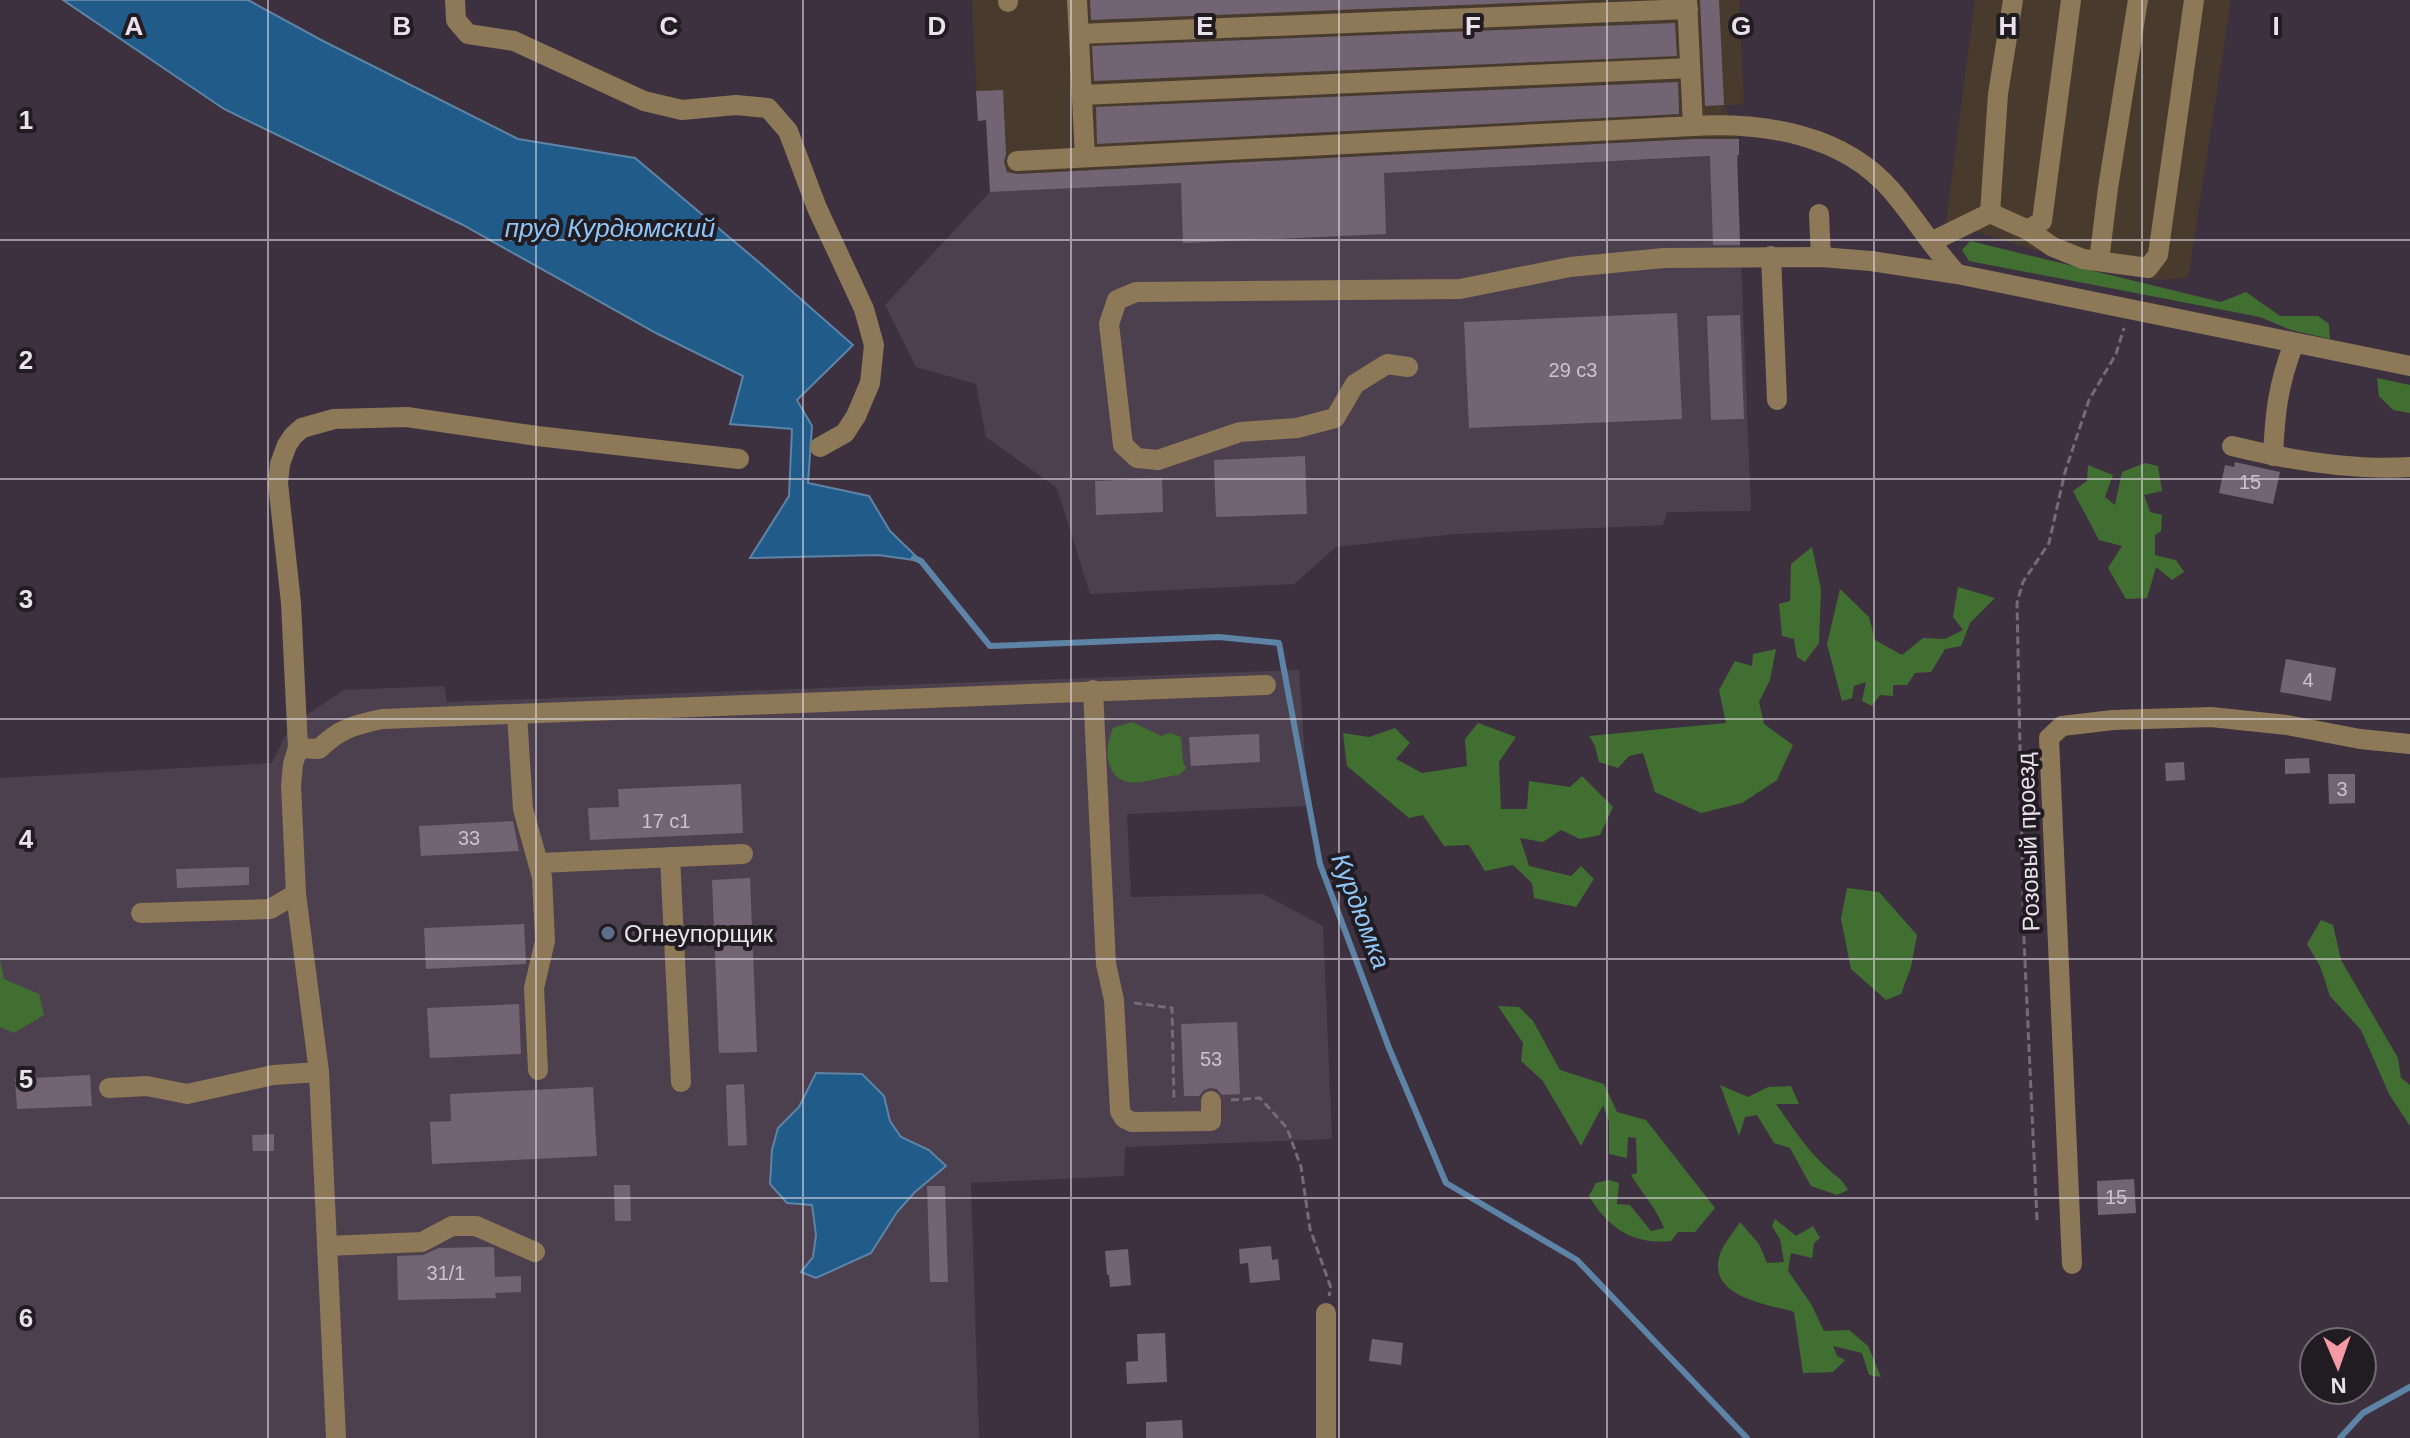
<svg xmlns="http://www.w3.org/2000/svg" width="2410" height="1438" font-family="Arial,sans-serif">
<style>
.commercial{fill:#4d404e}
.industrial{fill:#483b2d}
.green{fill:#416f31}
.water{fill:#215b89;stroke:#5d84a6;stroke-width:2}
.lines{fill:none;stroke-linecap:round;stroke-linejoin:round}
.stream{stroke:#5d84a6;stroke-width:6}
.building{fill:#726473}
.path{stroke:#756a76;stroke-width:3;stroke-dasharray:8 4;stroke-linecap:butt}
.minor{stroke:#8d7857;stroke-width:20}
.grid{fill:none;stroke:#eae2eb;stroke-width:2;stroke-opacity:0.55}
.service-dot{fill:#5c6f8a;stroke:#211b22;stroke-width:3}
.labels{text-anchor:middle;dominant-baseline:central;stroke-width:8;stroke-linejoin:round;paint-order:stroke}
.number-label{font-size:20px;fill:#ccc2cd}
.street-label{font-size:24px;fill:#eae2eb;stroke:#211b22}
.poi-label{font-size:24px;fill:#eae2eb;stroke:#211b22;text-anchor:start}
.water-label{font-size:26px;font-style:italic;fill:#8ec5f6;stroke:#211b22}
.grid-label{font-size:26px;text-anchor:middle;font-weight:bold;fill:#eae2eb;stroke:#211b22;stroke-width:8;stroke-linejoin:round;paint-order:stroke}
</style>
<rect width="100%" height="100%" fill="#3e313f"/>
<g class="commercial">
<path d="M1739,155L1737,163L1751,511L1667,512L1663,525L1454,534L1336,547L1294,584L1090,594L1057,488L986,437L976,384L916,367L885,305L990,192Z"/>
<path d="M1299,670L1308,806L1127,814L1131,897L1263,894L1323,926L1332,1139L1125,1147L1124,1176L971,1183L979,1438H0V778L272,763L290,726L344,690L444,686L447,702Z"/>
</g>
<g class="industrial">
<path d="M972,0H1739L1744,104L1724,106L1738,136L1739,155L990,192L986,121H978Z"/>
<path d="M1975,0H2231L2188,278L2156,280L2070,261L1946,222Z"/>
</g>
<g class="green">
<path d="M1970,241L2221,302L2246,292L2280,316H2318L2329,324L2330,339L2291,330L2260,317L1969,261L1962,250Z"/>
<path d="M2377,378L2410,385V413L2393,410L2379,396Z"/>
<path d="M2145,463L2158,466L2162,491L2144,495L2150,512L2162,515L2161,531L2155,535V555L2176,560L2184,572L2172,580L2156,567L2147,598L2126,599L2108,568L2122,546L2099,540L2073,491L2087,481L2088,465L2113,475L2105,497L2115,505L2122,472Z"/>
<path d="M1812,547L1821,589L1819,643L1805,662L1797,657L1794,639L1782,636L1779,604L1790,601L1791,564Z"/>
<path d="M1958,587L1995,598L1970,623L1961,646L1945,649L1931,672L1915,673L1907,685H1893V696L1880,695L1872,706L1862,701L1866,682L1854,686L1852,698L1842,701L1827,644L1840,589L1869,617L1875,640L1902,655L1923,638L1945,639L1963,630L1953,617Z"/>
<path d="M1776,649L1770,680L1759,702L1764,724L1793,745L1777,780L1742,803L1701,813L1655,792L1643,753L1629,756L1618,768L1599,762L1595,746L1589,736L1726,723L1719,690L1735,661L1752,666L1753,654Z"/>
<path d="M1132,722L1161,736L1170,733L1181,737L1183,762L1186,768L1179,775C1156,776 1121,796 1110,766C1105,753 1108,741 1113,728Z"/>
<path d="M1478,723L1516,737L1499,762L1501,809H1527L1529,781L1570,787L1582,776L1613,807L1600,835L1580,839L1561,830L1543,842L1520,838L1529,866L1571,876L1581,866L1594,879L1576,907L1534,898L1532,883L1513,865L1485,871L1469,845L1444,846L1423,815L1409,818L1347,766L1343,733L1369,737L1395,728L1410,743L1396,759L1422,773L1467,766L1465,739Z"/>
<path d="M1847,888L1879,892L1917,935L1911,967L1901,994L1886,1000L1851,969L1841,919Z"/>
<path d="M2321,920L2333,925L2341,960L2398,1058L2401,1078L2410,1085V1126L2389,1094L2361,1030L2330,996L2320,966L2307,944Z"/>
<path d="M0,959L4,979L39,994L44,1015L14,1033L0,1027Z"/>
<path d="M1498,1006L1519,1007L1533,1021L1560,1070L1604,1084L1617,1112L1646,1120L1715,1208L1695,1232H1678L1671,1241C1633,1245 1608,1228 1589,1196L1596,1183L1609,1180L1619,1183L1617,1204L1630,1205L1651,1231L1664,1228C1657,1209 1642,1193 1631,1175L1637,1173L1636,1138L1628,1137L1627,1158L1609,1154V1121L1603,1105L1581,1146L1543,1081L1521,1061L1523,1043Z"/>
<path d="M1720,1085L1748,1097L1768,1087L1791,1086L1799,1104H1776C1791,1125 1806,1149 1826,1167C1836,1177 1840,1176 1848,1190L1837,1195L1811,1186L1790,1148L1774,1143L1757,1115L1745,1117L1739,1136Z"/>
<path d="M1775,1219L1796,1236L1813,1226L1820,1238L1814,1243L1812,1258L1791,1253L1788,1271L1811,1304L1824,1331L1849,1330L1868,1346L1881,1377L1869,1375L1862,1353L1833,1346L1837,1356L1845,1360L1833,1372L1803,1373L1794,1312C1767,1304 1706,1297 1720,1254C1724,1243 1734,1232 1740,1222L1759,1244L1767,1263L1784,1262L1780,1239L1772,1226Z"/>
</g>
<g class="water">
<path d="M63,0H248L323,41L518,139L635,158L761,264L853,345L797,400L812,426L808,483L869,496L890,531L921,561L878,555L750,558L789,496L792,429L730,424L743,376L656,333L463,225L224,109Z"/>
<path d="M816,1073L862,1074L884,1096L890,1121L901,1137L929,1150L946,1166L915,1192L897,1212L871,1253L816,1278L801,1272L813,1257L816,1235L812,1205L787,1203L770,1184L772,1150L778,1128L799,1107Z"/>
</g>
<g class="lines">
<g class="stream">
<path d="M914,558L921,561L990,646L1219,637L1279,643L1320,864L1389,1048L1446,1183L1577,1260L1747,1438"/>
<path d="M2340,1438L2363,1413L2410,1387"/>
</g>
</g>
<g class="building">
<path d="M1090,0H1590L1091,20Z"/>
<path d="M1700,0H1719L1724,105L1705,106Z"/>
<path d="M1675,23L1677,56L1094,81L1092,46Z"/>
<path d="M1678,82L1679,114L1097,144L1096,107Z"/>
<path d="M1003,90L1006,154L1004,162L1007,172L1018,174L1694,139H1739V155H1737L1740,245H1713L1710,156L1384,173L1386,234L1183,243L1181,183L990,192L986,120L978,121L976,91Z"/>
<path d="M1677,313L1682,419L1469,428L1464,322Z"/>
<path d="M1740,315L1744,419L1711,420L1707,316Z"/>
<path d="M1305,456L1307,514L1216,517L1214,460Z"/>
<path d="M2235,462L2280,472L2273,504L2219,493L2225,465L2234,467Z"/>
<path d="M1162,478L1163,512L1096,515L1095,481Z"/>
<path d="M2286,659L2336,668L2331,701L2280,692Z"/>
<path d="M1259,734L1260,762L1191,766L1189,737Z"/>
<path d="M2309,758L2310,773L2285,774V759Z"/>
<path d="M2184,762L2185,780L2166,781L2165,763Z"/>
<path d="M2328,774H2355V803L2329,804Z"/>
<path d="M741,784L743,833L590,840L588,808L619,807L618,789Z"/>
<path d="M513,821L519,851L421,856L419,826Z"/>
<path d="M249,867V885L177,888L176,869Z"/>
<path d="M750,878L757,1052L719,1053L712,880Z"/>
<path d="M524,924L526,964L426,969L424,928Z"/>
<path d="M519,1004L521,1054L430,1058L427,1008Z"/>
<path d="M1237,1022L1240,1094L1222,1095L1217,1089L1210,1088L1204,1090L1199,1096H1184L1181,1024Z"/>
<path d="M90,1075L92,1106L17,1109L15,1079Z"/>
<path d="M744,1084L747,1145L728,1146L726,1085Z"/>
<path d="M593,1087L597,1156L432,1164L430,1122L451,1121L450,1094Z"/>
<path d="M274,1134V1151H253L252,1135Z"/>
<path d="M2134,1179L2136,1213L2098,1215L2097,1181Z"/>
<path d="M614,1185H630L631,1221H615Z"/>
<path d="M927,1186H945L948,1282H930Z"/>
<path d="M1271,1246L1272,1260L1278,1259L1280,1280L1250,1283L1248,1263L1240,1264L1239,1249Z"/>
<path d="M491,1247L494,1248L495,1277L521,1276V1292L495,1293L496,1298L398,1300L397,1256L423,1255L439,1248Z"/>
<path d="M1128,1249L1131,1285L1110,1287L1109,1275H1107L1105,1251Z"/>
<path d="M1165,1333L1167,1382L1127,1384L1126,1362L1138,1361L1137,1334Z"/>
<path d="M1372,1339L1403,1343L1401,1365L1369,1361Z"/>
<path d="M1182,1420L1183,1438H1146V1422Z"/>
</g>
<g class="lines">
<g class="path">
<path d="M1134,1003L1172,1008L1174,1102"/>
<path d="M1231,1100L1260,1098L1287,1128L1301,1167L1310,1229L1331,1288L1329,1296"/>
<path d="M2037,1220L2024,940L2017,603L2023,582L2049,543L2065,472L2089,400L2116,354L2124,328"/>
</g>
<g class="minor">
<path d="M455,0L456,20L468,34L514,41L644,101L682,110L736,105L768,108L788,131L817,208L864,309L874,345L870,383L856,416L845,433L820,447"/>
<path d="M1008,0V2"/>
<path d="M1077,0L1085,157"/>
<path d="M1687,0L1693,126C1764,122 1843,134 1892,191C1915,218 1933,248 1957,274"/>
<path d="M2071,0L2042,221L2028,230L2053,247L2083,259L2148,268L2158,255L2194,0"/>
<path d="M1079,34L1688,9"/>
<path d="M1082,95L1690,68"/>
<path d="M1017,161L1693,126"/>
<path d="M1990,213L2028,230"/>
<path d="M1819,214L1821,257"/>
<path d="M1931,242L1990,213L1998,94L2013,0"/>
<path d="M1771,256L1777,400"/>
<path d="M2099,261L2108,188L2138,0"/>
<path d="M1408,367L1387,364L1355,384L1335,418L1297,428L1240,432L1158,460L1137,458L1123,445L1109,324L1117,300L1136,292L1460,289L1570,267L1664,258L1821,257L1871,261L1957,274L2410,366"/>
<path d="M2232,446C2289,460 2351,471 2410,467"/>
<path d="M2273,456C2275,412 2278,385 2294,343"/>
<path d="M1093,690L1106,964L1114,1000L1120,1111L1124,1118L1132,1122L1211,1121V1101"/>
<path d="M517,714L523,809L542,877L545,941L534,988L538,1070"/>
<path d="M298,748L291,603L278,483L280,464L287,445L293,436L302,428L334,419L407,417L537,436L739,459"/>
<path d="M670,857L681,1082"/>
<path d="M540,863L743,854"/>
<path d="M141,913L270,909L296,894"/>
<path d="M109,1088L147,1086L187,1094L273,1075L319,1072"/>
<path d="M327,1246L422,1242L452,1226H476L535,1252"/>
<path d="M2072,1264L2049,738L2062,726L2113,720L2211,717L2287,725L2360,739L2410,744"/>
<path d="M336,1438L319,1072L296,894L291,785L293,764L298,748L319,749C339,729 354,725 382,719L1266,685"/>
<path d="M1326,1438V1313"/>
</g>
</g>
<path class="grid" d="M268,0V1438M536,0V1438M803,0V1438M1071,0V1438M1339,0V1438M1607,0V1438M1874,0V1438M2142,0V1438M0,240H2410M0,479H2410M0,719H2410M0,959H2410M0,1198H2410"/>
<circle class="service-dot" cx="608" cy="933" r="8"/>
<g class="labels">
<g class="number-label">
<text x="1573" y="370">29 с3</text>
<text x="2250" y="482">15</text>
<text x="2308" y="680">4</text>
<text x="2342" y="789">3</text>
<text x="666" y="821">17 с1</text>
<text x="469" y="838">33</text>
<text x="1211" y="1059">53</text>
<text x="2116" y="1197">15</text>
<text x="446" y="1273">31/1</text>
</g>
<g class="street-label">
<text transform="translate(2028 842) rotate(-92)">Розовый проезд</text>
</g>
<g class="poi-label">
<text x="624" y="933">Огнеупорщик</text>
</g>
<g class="water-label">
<text x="610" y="228">пруд Курдюмский</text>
<text transform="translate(1361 911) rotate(69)">Курдюмка</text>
</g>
</g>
<g class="grid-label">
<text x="134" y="35">A</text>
<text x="402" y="35">B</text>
<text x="669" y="35">C</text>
<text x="937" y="35">D</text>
<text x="1205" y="35">E</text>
<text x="1473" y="35">F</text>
<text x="1741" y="35">G</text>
<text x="2008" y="35">H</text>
<text x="2276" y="35">I</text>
<text x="26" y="129">1</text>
<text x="26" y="369">2</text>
<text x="26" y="608">3</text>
<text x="26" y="848">4</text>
<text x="26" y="1088">5</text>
<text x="26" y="1327">6</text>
</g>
<g transform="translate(2338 1366) rotate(178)"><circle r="38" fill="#211b22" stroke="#716b72" stroke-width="2"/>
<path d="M0-6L14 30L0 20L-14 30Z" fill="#f49aa5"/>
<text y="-12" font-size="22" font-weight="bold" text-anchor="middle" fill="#eae2eb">N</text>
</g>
</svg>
